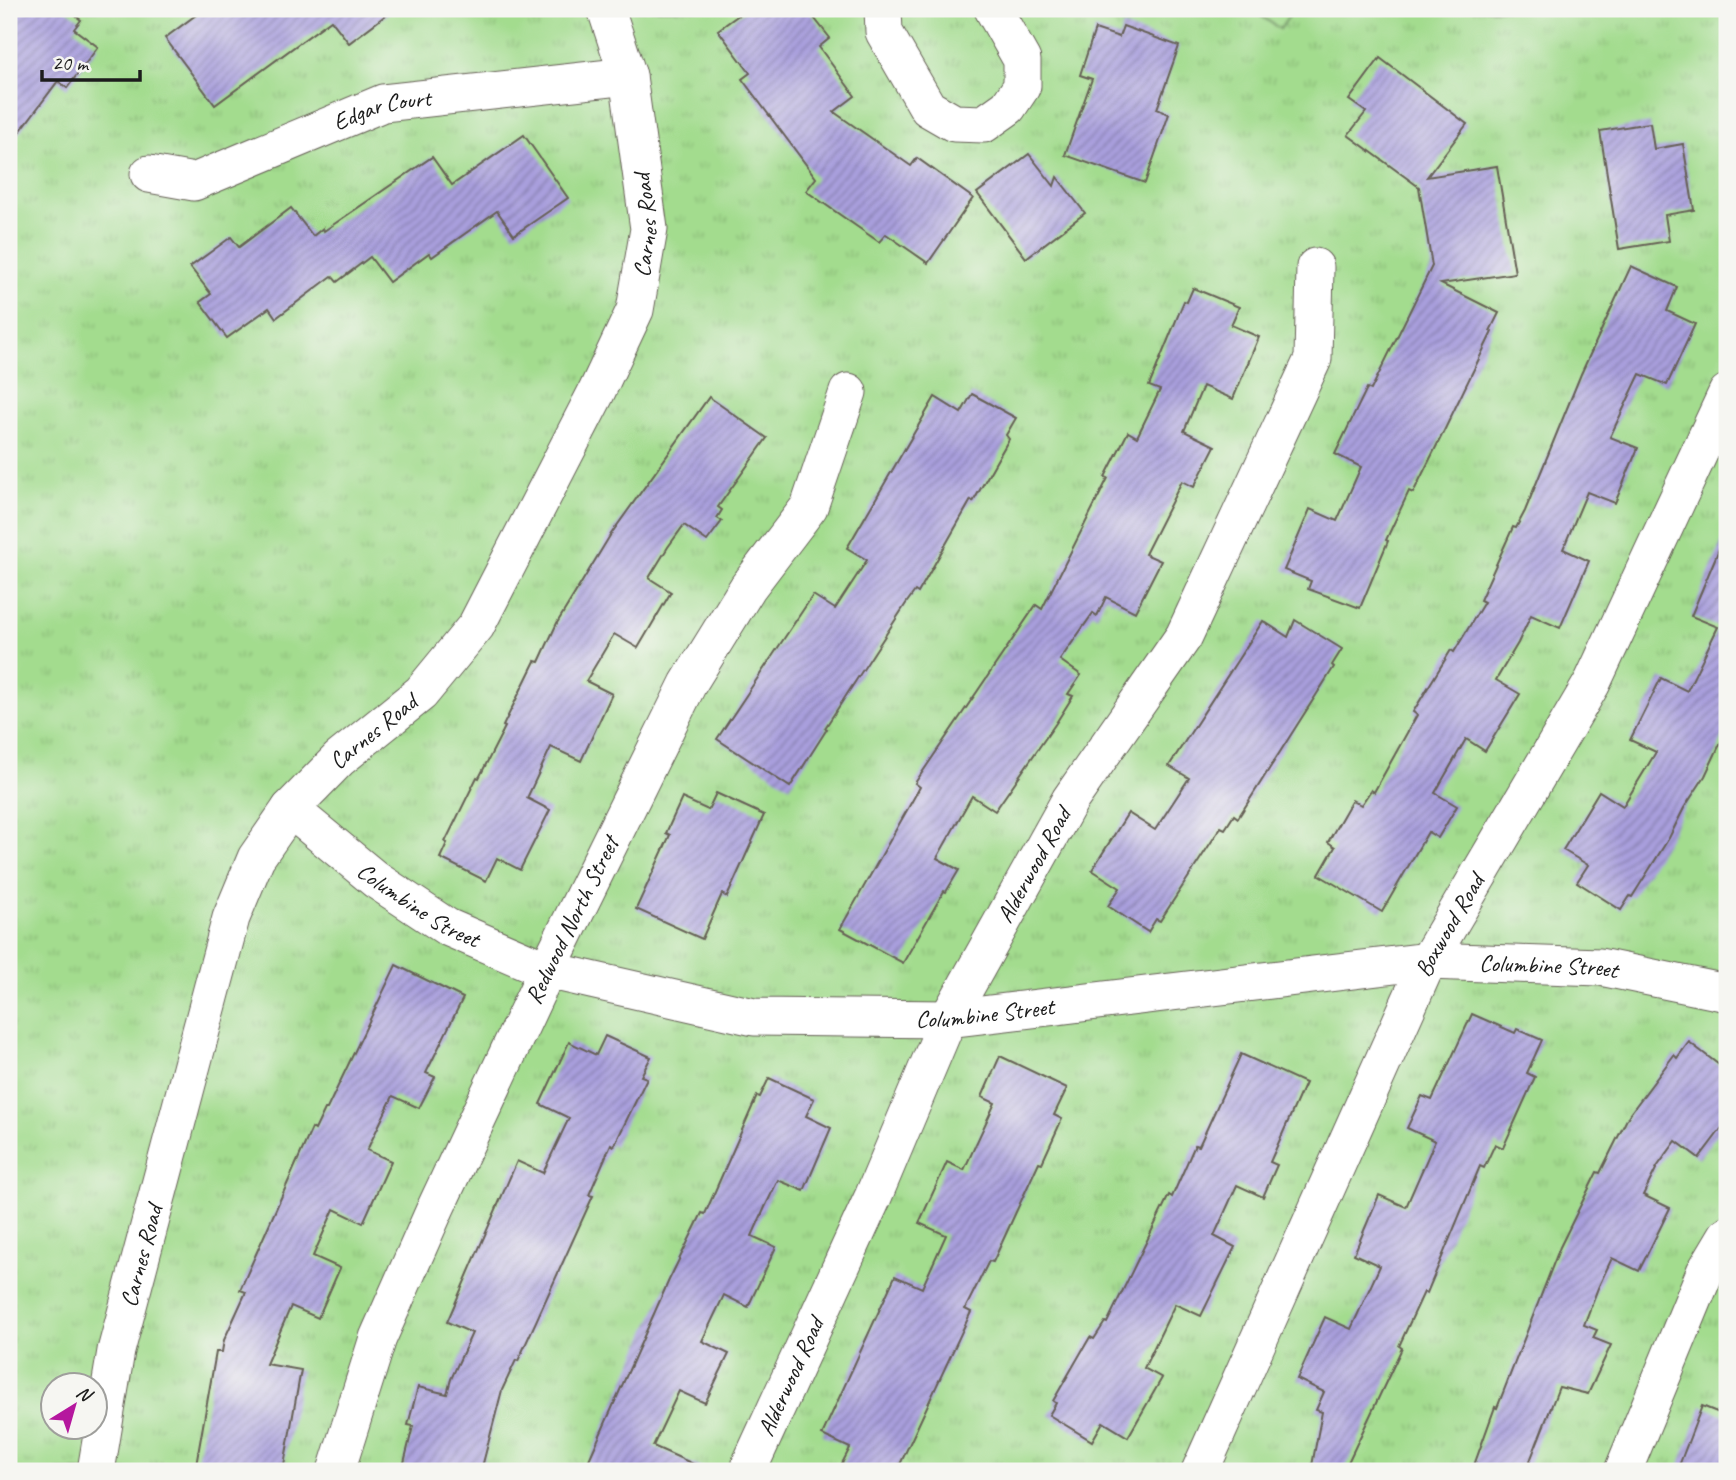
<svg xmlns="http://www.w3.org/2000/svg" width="1736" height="1480" font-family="Caveat,sans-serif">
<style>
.grass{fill:url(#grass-tufts);stroke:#607c55;stroke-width:2;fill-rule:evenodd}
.green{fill:#a3dc8e;stroke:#607c55;stroke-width:2}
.building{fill:url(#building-hatch)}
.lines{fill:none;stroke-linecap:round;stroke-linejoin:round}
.minor-casing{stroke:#666056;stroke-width:39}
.minor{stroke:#fff;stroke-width:37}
.labels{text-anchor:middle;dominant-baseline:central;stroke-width:6;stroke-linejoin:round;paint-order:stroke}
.street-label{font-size:24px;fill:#1c1c1c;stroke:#f6f6f2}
</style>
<defs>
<pattern id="grass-tufts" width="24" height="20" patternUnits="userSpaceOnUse" patternTransform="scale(1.75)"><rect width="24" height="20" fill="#a3dc8e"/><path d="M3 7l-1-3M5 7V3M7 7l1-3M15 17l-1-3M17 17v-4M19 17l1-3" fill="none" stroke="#8cbc7a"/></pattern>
<pattern id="building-hatch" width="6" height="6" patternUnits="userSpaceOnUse" patternTransform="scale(1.75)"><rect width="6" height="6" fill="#a99fdd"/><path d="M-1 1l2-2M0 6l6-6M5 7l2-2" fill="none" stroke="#8981b2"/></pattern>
</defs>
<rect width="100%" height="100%" fill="#f6f6f2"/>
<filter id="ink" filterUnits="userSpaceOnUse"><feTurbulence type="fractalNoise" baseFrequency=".0143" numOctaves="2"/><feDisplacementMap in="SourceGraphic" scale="14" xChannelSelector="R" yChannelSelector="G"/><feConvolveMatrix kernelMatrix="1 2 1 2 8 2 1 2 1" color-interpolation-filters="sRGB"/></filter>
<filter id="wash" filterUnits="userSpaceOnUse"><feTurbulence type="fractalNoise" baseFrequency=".00686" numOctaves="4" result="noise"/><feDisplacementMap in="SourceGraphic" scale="28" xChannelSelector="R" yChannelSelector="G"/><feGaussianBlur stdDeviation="1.57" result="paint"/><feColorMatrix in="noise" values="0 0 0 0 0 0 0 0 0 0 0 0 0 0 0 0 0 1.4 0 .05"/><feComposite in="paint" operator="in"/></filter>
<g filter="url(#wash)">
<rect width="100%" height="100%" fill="#f0dfc2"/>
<path class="grass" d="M9,9H1727V1471H9ZM52,1386H94V1428H52Z"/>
<path class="green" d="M1251,9H1294L1280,29Z"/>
<g id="blocks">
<g class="building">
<path d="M9,9H66L81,20L74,29L98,47L67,88L58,81L9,146Z"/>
<path d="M204,9H394L349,43L331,20L215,105L165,38Z"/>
<path d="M747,9H807L830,38L819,47L855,96L834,112L911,166L917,158L973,198L928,263L886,234L879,242L806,191L816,178L742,79L750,73L718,30Z"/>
<path d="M1123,26L1179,46L1157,109L1169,114L1145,183L1065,155L1092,79L1080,75L1095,29L1119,37Z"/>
<path d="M1380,58L1467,124L1427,177L1497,166L1515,273L1441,284L1499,313L1490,331L1492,332L1442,435L1413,493L1409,491L1386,540L1388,541L1360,608L1308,589L1311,581L1284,570L1310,509L1337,521L1361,467L1335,454L1367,388L1371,390L1432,266L1419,187L1348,135L1366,112L1349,100Z"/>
<path d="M1650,123L1654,149L1683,144L1694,210L1665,215L1669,241L1619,249L1600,131Z"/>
<path d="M524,135L568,198L514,235L497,211L432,257L429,253L389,282L370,257L337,282L332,276L276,318L269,308L227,338L200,302L211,294L190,267L231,237L239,247L291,208L313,236L323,228L324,231L432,157L452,185Z"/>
<path d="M1029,154L1054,186L1057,177L1085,213L1026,258L977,193Z"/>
<path d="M1631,266L1677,287L1667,311L1695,324L1667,385L1640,374L1610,437L1638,448L1615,503L1587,492L1563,549L1589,561L1560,628L1531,615L1518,643L1496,680L1520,694L1485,751L1466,739L1435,793L1457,806L1438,838L1428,832L1382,912L1319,875L1335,847L1328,842L1352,800L1361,805L1371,790L1374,792L1417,715L1413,712L1451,650L1454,652L1484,602L1480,600L1513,527L1516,528L1525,511L1581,374Z"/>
<path d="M1193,288L1239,307L1231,325L1259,337L1233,399L1203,386L1184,431L1215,446L1194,487L1182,481L1145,554L1161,561L1135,612L1106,597L1097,616L1093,613L1060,660L1081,675L1068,694L1073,696L1056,723L995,811L972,796L937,858L959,870L946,892L944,891L903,963L840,929L920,787L915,783L1036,605L1042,609L1108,478L1105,477L1128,432L1137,437L1160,390L1149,386L1184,301L1187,302Z"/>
<path d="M972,394L1016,418L1006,435L1009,439L973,502L971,500L918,593L915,591L907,602L825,728L827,729L790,787L717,739L813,595L835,609L867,560L847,548L935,397L961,413Z"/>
<path d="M709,397L767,438L718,507L722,510L717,518L722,521L707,541L684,525L668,547L649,578L671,592L638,648L614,634L586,681L612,694L581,761L551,747L527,798L550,810L520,870L497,858L486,881L440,858L447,843L445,842L477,777L479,778L505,727L503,726L535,661L539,662L557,623L611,534Z"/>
<path d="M1727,530V729L1705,776L1684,808L1669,838L1632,897L1630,896L1621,910L1577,882L1588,865L1563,850L1599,791L1623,806L1656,752L1630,740L1661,678L1687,691L1718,627L1691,616Z"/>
<path d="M1295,620L1342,649L1332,665L1334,667L1238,818L1234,815L1225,829L1221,827L1160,921L1156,919L1148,932L1108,906L1120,888L1092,870L1128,813L1155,830L1189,778L1169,766L1263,621L1288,637Z"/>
<path d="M716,793L764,815L727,897L722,894L702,939L636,909L670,835L666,833L682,798L708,810Z"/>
<path d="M396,965L463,998L426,1073L435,1077L419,1108L393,1096L367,1150L391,1161L363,1223L334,1209L313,1256L340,1268L318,1318L291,1306L266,1364L301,1370L283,1471H195L216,1352H222L224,1340L246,1292L240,1290L312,1128L315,1130L325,1109H327Z"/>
<path d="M1472,1014L1515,1033L1517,1029L1542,1040L1527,1073L1535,1077L1503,1148L1495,1144L1484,1168L1480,1166L1427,1293L1424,1292L1399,1346L1402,1348L1344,1471H1311L1322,1412L1316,1410L1324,1392L1297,1379L1325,1317L1351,1329L1380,1266L1354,1254L1379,1195L1406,1207L1435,1141L1407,1128L1422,1096L1432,1100Z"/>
<path d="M605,1036L651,1057L641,1076L647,1078L614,1146L611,1144L589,1195L593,1196L518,1361L516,1360L502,1390L481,1471H402L413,1426L408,1425L418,1387L447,1394L451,1379L472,1333L447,1322L517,1161L543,1173L569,1118L540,1104L569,1042L596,1055Z"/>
<path d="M1689,1042L1727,1071V1121L1699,1158L1676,1141L1657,1167L1643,1195L1670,1208L1639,1271L1612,1258L1598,1288L1584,1325L1597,1330L1593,1338L1611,1345L1588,1394L1559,1387L1526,1471H1472L1495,1407L1497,1408L1560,1247L1597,1172L1600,1173L1629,1115L1674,1055L1677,1058Z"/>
<path d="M1241,1054L1305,1083L1270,1162L1277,1165L1263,1197L1237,1185L1214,1236L1235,1247L1201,1316L1175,1304L1144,1368L1162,1378L1128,1437L1103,1422L1092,1441L1049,1415L1056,1403L1053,1401L1090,1337L1094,1339L1105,1322L1107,1323L1169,1195L1172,1197L1195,1145L1199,1146Z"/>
<path d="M1000,1056L1067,1088L1054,1115L1062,1119L1042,1163L1039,1162L993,1262L989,1261L965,1309L971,1312L897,1471H838L850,1448L822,1435L895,1276L922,1288L946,1235L919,1223L947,1162L964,1170L995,1103L982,1097Z"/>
<path d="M769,1078L814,1099L806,1116L831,1128L804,1191L778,1180L766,1205L752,1236L776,1247L748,1307L724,1295L702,1341L729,1354L705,1403L679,1391L653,1446L709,1471H584L669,1280L702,1213L705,1214L757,1096L760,1097Z"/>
<path d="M1702,1406L1727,1416V1471H1677Z"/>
</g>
</g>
</g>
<g filter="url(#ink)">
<use href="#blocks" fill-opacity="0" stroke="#666056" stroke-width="2"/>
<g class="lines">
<g class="minor-casing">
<g id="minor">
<path d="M883,9L884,32L928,108L954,123L984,124L1008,107L1022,86V60L993,9"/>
<path id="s1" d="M149,174L194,182L383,103L628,76"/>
<path id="s2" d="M290,809L376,880L447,927L547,970L754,1017L948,1019L1428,961L1600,967L1727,993"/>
<path id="s3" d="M96,1471L116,1351L231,918L256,858L290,809L339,759L421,693L476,626L596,393L635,310L649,229L628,76L606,9"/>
<path id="s4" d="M336,1471L378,1338L436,1207L547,970L688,684L748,587L809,507L848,392"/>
<path id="s5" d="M750,1471L751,1463L873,1197L948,1019L1070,800L1184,636L1313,359L1315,267"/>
<path id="s6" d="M1200,1471L1428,961L1592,683L1727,393"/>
<path d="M1623,1471L1705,1272L1727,1235"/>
</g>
</g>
<use href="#minor" class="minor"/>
</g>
</g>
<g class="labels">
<g class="street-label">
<text stroke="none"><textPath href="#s1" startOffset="248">Edgar Court</textPath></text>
<text stroke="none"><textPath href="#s3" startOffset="1396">Carnes Road</textPath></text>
<text stroke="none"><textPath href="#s3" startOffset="808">Carnes Road</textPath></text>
<text stroke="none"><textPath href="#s5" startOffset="670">Alderwood Road</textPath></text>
<text stroke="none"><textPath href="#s2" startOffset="161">Columbine Street</textPath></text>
<text stroke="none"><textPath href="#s4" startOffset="600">Redwood North Street</textPath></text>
<text stroke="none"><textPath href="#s6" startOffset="600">Boxwood Road</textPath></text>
<text stroke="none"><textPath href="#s2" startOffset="1316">Columbine Street</textPath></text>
<text stroke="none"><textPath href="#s2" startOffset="749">Columbine Street</textPath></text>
<text stroke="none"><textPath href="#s3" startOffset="220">Carnes Road</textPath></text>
<text stroke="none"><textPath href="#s5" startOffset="103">Alderwood Road</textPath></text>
</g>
</g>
<rect width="1736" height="1480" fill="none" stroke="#f6f6f2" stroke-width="35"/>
<g transform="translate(74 1406) rotate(37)"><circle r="33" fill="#f6f6f2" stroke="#9f9f9c" stroke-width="2"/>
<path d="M0-5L12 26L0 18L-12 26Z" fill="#b5179e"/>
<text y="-10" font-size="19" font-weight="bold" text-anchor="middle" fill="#1c1c1c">N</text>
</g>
<path d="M42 70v10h98v-10" fill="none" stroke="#1c1c1c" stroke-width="3.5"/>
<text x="52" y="70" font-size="21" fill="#1c1c1c" stroke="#f6f6f2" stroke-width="5" paint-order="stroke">20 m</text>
</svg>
